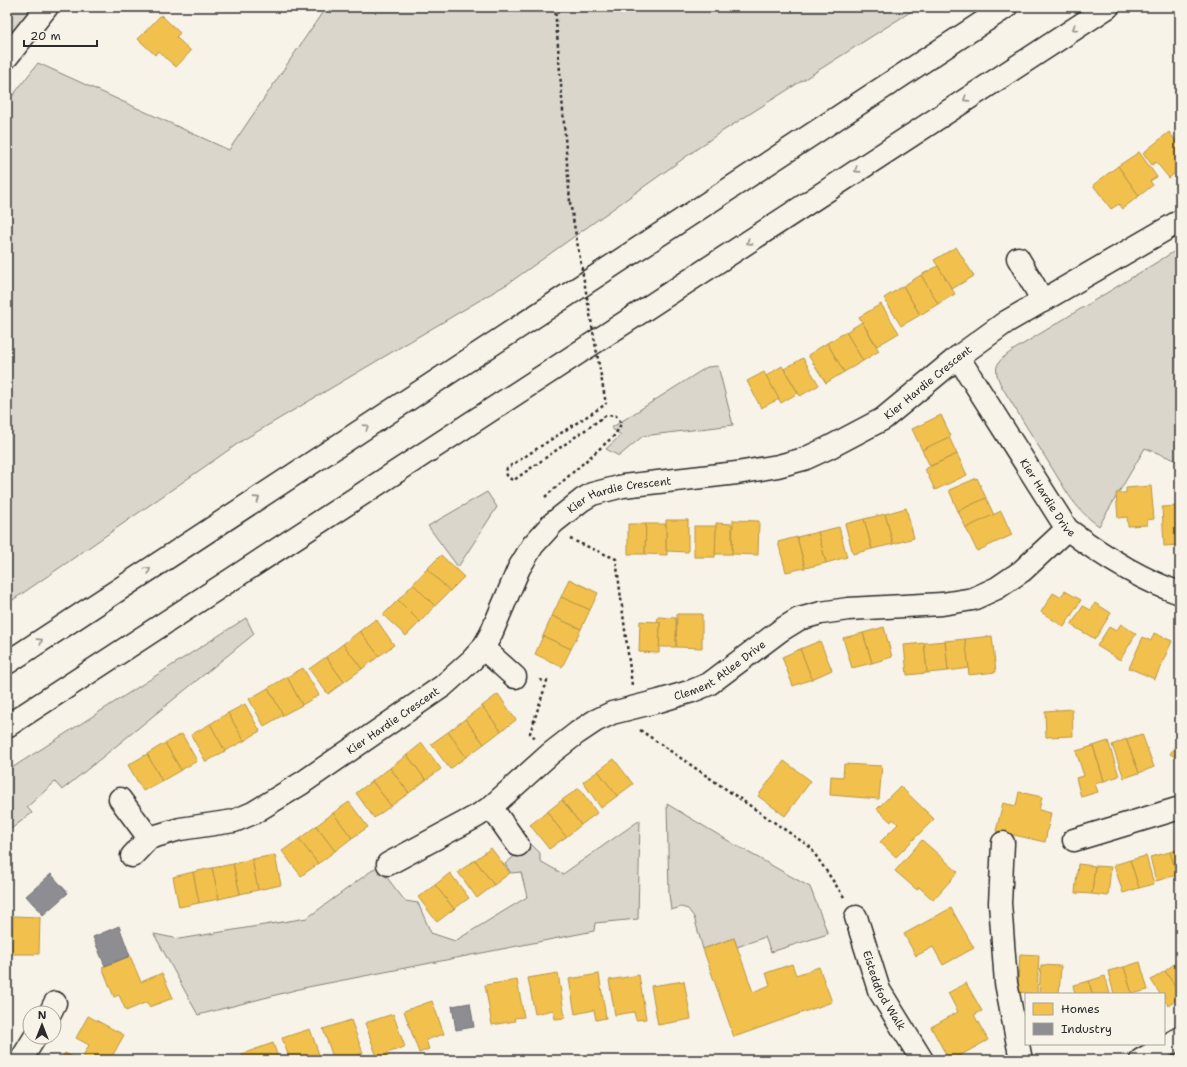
<svg xmlns="http://www.w3.org/2000/svg" width="1187" height="1067" font-family="'Shantell Sans',sans-serif">
<style>
.green{fill:#dad6cc;stroke:#82807c}
.homes{fill:#f2c14e;stroke:#b69444}
.industry{fill:#8d8d92;stroke:#707073}
.lines{fill:none;stroke-linecap:round;stroke-linejoin:round}
.minor-casing{stroke:#2b2b2b;stroke-width:25}
.highway-casing{stroke:#2b2b2b;stroke-width:25}
.path{stroke:#2b2b2b;stroke-width:2.5;stroke-dasharray:3 3;stroke-linecap:butt}
.minor{stroke:#f7f3e8;stroke-width:22}
.highway{stroke:#f7f3e8;stroke-width:22}
.path-bridge{stroke:#2b2b2b;stroke-width:2.5;stroke-dasharray:3 3;stroke-linecap:butt}
.oneway{stroke:#918f8a}
.labels{text-anchor:middle;dominant-baseline:central;stroke-width:4;stroke-linejoin:round;paint-order:stroke}
.street-label{font-size:11px;fill:#2b2b2b;stroke:#f7f3e8}
</style>
<rect width="100%" height="100%" fill="#f7f3e8"/>
<filter id="ink" filterUnits="userSpaceOnUse"><feTurbulence type="fractalNoise" baseFrequency=".025" numOctaves="2"/><feDisplacementMap in="SourceGraphic" scale="8" xChannelSelector="R" yChannelSelector="G"/><feConvolveMatrix kernelMatrix="1 2 1 2 8 2 1 2 1" color-interpolation-filters="sRGB"/></filter>
<g filter="url(#ink)">
<g class="green">
<path d="M7,7H47L7,60Z"/>
<path d="M326,7H918L715,136L509,283L243,440L68,562L7,604V103L38,63L229,150Z"/>
<path d="M1180,248V462L1145,448L1099,526C1086,517 1077,507 1068,494L1002,387C991,366 997,361 1015,349Z"/>
<path d="M718,366L733,425L643,436L619,456L606,449L621,435L611,428L707,367Z"/>
<path d="M487,492L497,507L458,567L428,526Z"/>
<path d="M246,618L254,634L62,790L55,782L27,807L32,813L7,832V771Z"/>
<path d="M667,804L737,846L810,887L828,934L771,952L765,937L737,947L734,938L703,949L694,917L688,909L681,907L671,910L669,894Z"/>
<path d="M640,820L638,919L595,923L594,931L303,988L198,1015L154,934L179,939L307,918L378,866L405,901L418,903L431,933L455,941L527,897L521,872L511,873L505,864L530,843L540,853V861L563,874Z"/>
</g>
<g class="homes">
<path d="M161,15L180,33L176,37L191,51L176,67L158,51L155,55L138,39Z"/>
<path d="M1169,132L1180,146V169L1169,178L1156,162L1152,165L1143,153Z"/>
<path d="M1139,152L1157,177L1150,181L1153,185L1139,196L1118,166Z"/>
<path d="M1118,166L1139,196L1122,209L1119,204L1111,209L1093,185Z"/>
<path d="M956,247L974,276L952,289L934,260Z"/>
<path d="M938,266L955,294L938,304L921,275Z"/>
<path d="M921,275L938,304L920,315L903,286Z"/>
<path d="M903,286L920,315L901,326L884,298Z"/>
<path d="M881,304L899,333L877,346L859,317Z"/>
<path d="M862,322L879,351L863,361L846,332Z"/>
<path d="M846,332L863,361L844,372L827,343Z"/>
<path d="M827,343L844,372L826,383L808,355Z"/>
<path d="M803,358L819,385L800,396L784,369Z"/>
<path d="M782,366L798,393L781,403L766,376Z"/>
<path d="M764,372L779,399L761,408L747,381Z"/>
<path d="M941,415L951,436L922,450L912,429Z"/>
<path d="M949,437L957,454L930,466L922,450Z"/>
<path d="M957,454L967,475L935,490L925,469Z"/>
<path d="M977,478L986,498L958,511L949,490Z"/>
<path d="M1151,486L1154,519L1147,520V525L1128,526L1127,517L1118,518L1116,493H1126V488Z"/>
<path d="M986,498L994,515L966,528L958,511Z"/>
<path d="M1180,506V545L1164,546L1162,507Z"/>
<path d="M906,508L914,538L893,544L885,514Z"/>
<path d="M1001,511L1012,535L977,551L966,528Z"/>
<path d="M885,514L893,544L872,549L864,519Z"/>
<path d="M864,519L872,549L853,554L845,524Z"/>
<path d="M666,520H688V552L666,551Z"/>
<path d="M733,520L759,521L758,555L732,554Z"/>
<path d="M716,523L732,524V554H715Z"/>
<path d="M628,524H646L645,554H628Z"/>
<path d="M646,524H666V551H667V555L645,554Z"/>
<path d="M694,526H716L715,557H694Z"/>
<path d="M839,527L847,557L826,563L818,532Z"/>
<path d="M818,532L826,563L805,568L797,537Z"/>
<path d="M797,537L805,568L786,572L778,542Z"/>
<path d="M441,555L464,577L450,591L427,569Z"/>
<path d="M427,569L450,591L435,606L413,584Z"/>
<path d="M569,579L598,593L590,610L561,597Z"/>
<path d="M413,584L435,606L420,622L398,600Z"/>
<path d="M1065,591L1081,600L1064,627L1041,612L1053,593L1060,597Z"/>
<path d="M561,597L590,610L581,629L552,616Z"/>
<path d="M398,600L420,622L406,636L383,615Z"/>
<path d="M1095,603L1111,613L1095,639L1071,625L1083,606L1091,610Z"/>
<path d="M677,614H702V648L676,647Z"/>
<path d="M552,616L581,629L571,649L543,636Z"/>
<path d="M658,617L676,618V647H659L660,622H657Z"/>
<path d="M376,619L394,645L379,656L360,631Z"/>
<path d="M640,621L660,622L659,653L639,652Z"/>
<path d="M1121,624L1136,634L1120,660L1097,646L1109,627L1116,631Z"/>
<path d="M884,627L892,657L872,663L863,633Z"/>
<path d="M360,631L379,656L362,669L343,644Z"/>
<path d="M863,633L872,663L852,668L843,638Z"/>
<path d="M1154,633L1172,641L1155,679L1129,668L1143,637L1151,641Z"/>
<path d="M543,636L571,649L562,667L535,654Z"/>
<path d="M992,636L996,672L969,675L965,639Z"/>
<path d="M965,639L969,668L948,671L945,641Z"/>
<path d="M820,641L832,670L812,679L800,649Z"/>
<path d="M945,641L948,671L927,673L924,643Z"/>
<path d="M924,643L927,673L907,675L904,645Z"/>
<path d="M343,644L362,669L344,682L326,657Z"/>
<path d="M800,649L812,679L793,686L782,657Z"/>
<path d="M326,657L344,682L328,694L309,669Z"/>
<path d="M303,668L319,695L302,705L287,677Z"/>
<path d="M287,677L302,705L283,715L268,688Z"/>
<path d="M268,688L283,715L264,726L249,699Z"/>
<path d="M498,694L516,720L501,731L482,706Z"/>
<path d="M245,704L260,731L244,741L228,713Z"/>
<path d="M482,706L501,731L484,744L465,719Z"/>
<path d="M1072,709L1073,736L1046,737L1045,711Z"/>
<path d="M228,713L244,741L225,751L210,724Z"/>
<path d="M465,719L484,744L466,757L448,732Z"/>
<path d="M210,724L225,751L206,762L191,735Z"/>
<path d="M448,732L466,757L450,769L431,744Z"/>
<path d="M182,734L197,761L181,770L165,743Z"/>
<path d="M1142,734L1154,767L1139,773L1126,739Z"/>
<path d="M1126,739L1139,773L1124,778L1112,745Z"/>
<path d="M1180,739V760L1170,754Z"/>
<path d="M1108,741L1119,776L1104,781L1093,746Z"/>
<path d="M165,743L181,770L162,781L147,754Z"/>
<path d="M422,743L441,769L426,780L407,755Z"/>
<path d="M1093,746L1104,781L1095,784L1098,792L1081,797L1076,778L1084,776L1076,751Z"/>
<path d="M147,754L162,781L143,791L128,765Z"/>
<path d="M407,755L426,780L409,793L390,768Z"/>
<path d="M614,759L633,784L617,796L598,771Z"/>
<path d="M784,761L811,781L785,816L758,796Z"/>
<path d="M844,764L882,766L879,799L830,795L831,776L843,777Z"/>
<path d="M390,768L409,793L391,806L372,781Z"/>
<path d="M598,771L617,796L601,808L583,782Z"/>
<path d="M372,781L391,806L374,818L356,793Z"/>
<path d="M900,786L934,819L896,857L880,842L898,824L893,819L891,822L877,809Z"/>
<path d="M579,788L597,813L581,825L562,800Z"/>
<path d="M1019,792L1042,797L1039,810L1051,813L1045,842L996,831L1003,803L1016,806Z"/>
<path d="M562,800L581,825L566,837L547,812Z"/>
<path d="M349,802L368,827L352,838L333,813Z"/>
<path d="M547,812L566,837L549,849L530,825Z"/>
<path d="M333,813L352,838L335,851L316,826Z"/>
<path d="M316,826L335,851L318,864L299,839Z"/>
<path d="M299,839L318,864L301,876L282,851Z"/>
<path d="M922,840L958,872L933,900L919,887L917,890L895,871Z"/>
<path d="M491,848L510,873L494,885L475,860Z"/>
<path d="M1180,849V874L1177,875L1170,852Z"/>
<path d="M1170,852L1177,875L1156,881L1150,857Z"/>
<path d="M275,855L281,885L258,890L252,859Z"/>
<path d="M1146,856L1154,884L1139,888L1130,860Z"/>
<path d="M252,859L258,890L240,894L233,864Z"/>
<path d="M475,860L494,885L477,898L458,872Z"/>
<path d="M1130,860L1139,888L1123,893L1114,865Z"/>
<path d="M233,864L240,894L219,899L212,868Z"/>
<path d="M1078,864L1095,866L1092,894L1075,893Z"/>
<path d="M1095,866L1111,867L1108,896L1092,894Z"/>
<path d="M212,868L219,899L199,903L193,872Z"/>
<path d="M193,872L199,903L179,907L173,877Z"/>
<path d="M450,873L469,898L454,909L435,885Z"/>
<path d="M435,885L454,909L437,922L418,897Z"/>
<path d="M951,908L974,948L943,965L933,947L916,956L904,934Z"/>
<path d="M13,916L40,917L39,954H12Z"/>
<path d="M734,938L753,992L770,985L766,973L792,964L796,975L819,967L832,1002L734,1037L703,949Z"/>
<path d="M1020,954L1039,955L1037,994L1017,992Z"/>
<path d="M130,956L141,982L162,973L173,998L149,1007L147,1002L126,1011L119,995L114,997L102,967Z"/>
<path d="M1178,961L1180,964V994L1165,971Z"/>
<path d="M1140,962L1148,990L1132,994L1124,967Z"/>
<path d="M1041,965L1061,966L1059,994H1039Z"/>
<path d="M1124,967L1132,994H1114L1108,971Z"/>
<path d="M1165,971L1180,994V997L1168,1005L1164,1000V994H1160L1151,980Z"/>
<path d="M558,973L565,1018L555,1019L553,1010L535,1014L528,978Z"/>
<path d="M599,974L606,1018L596,1020L594,1010L575,1014L569,979Z"/>
<path d="M639,975L646,1019L636,1020L634,1012L615,1015L609,980Z"/>
<path d="M1105,976L1110,994H1092L1089,981Z"/>
<path d="M517,980L524,1017L514,1018L515,1021L492,1025L485,985Z"/>
<path d="M684,981L691,1019L658,1025L651,986Z"/>
<path d="M1089,981L1092,994H1075L1073,985Z"/>
<path d="M966,983L982,1011L974,1015L988,1040L952,1060H949L931,1027L958,1012L948,993Z"/>
<path d="M432,1001L444,1034L426,1040L429,1049L419,1053L404,1011Z"/>
<path d="M393,1014L405,1047L387,1053L389,1060H378L365,1023Z"/>
<path d="M88,1016L124,1035L110,1060H90L83,1056L89,1045L76,1038Z"/>
<path d="M351,1020L363,1053L345,1060H334L323,1029Z"/>
<path d="M310,1029L321,1060H290L282,1038Z"/>
<path d="M273,1043L279,1060H244L242,1054Z"/>
<path d="M65,1053L78,1060H61Z"/>
</g>
<g class="industry">
<path d="M51,874L68,893L43,915L26,896Z"/>
<path d="M119,926L130,956L105,966L93,937Z"/>
<path d="M470,1003L474,1027L456,1030L452,1006Z"/>
</g>
<g class="lines">
<g class="minor-casing">
<g id="minor">
<path d="M7,57L47,7"/>
<path d="M1018,258L1043,301"/>
<path id="s1" d="M958,357L1067,529C1099,553 1141,580 1180,593"/>
<path d="M483,648L515,677"/>
<path d="M120,799L149,838"/>
<path d="M491,807L518,845"/>
<path d="M1074,840L1180,808"/>
<path d="M1003,843L1000,903L1006,983L1021,1060"/>
<path id="s2" d="M132,856L149,838L180,829L234,821L253,813L302,783L443,686L472,660L483,648L491,634L519,568L533,545L553,523L582,500L592,494L623,486L737,473L778,466L804,459L828,448L883,419L958,357L1006,322L1180,221"/>
<path id="s3" d="M388,864L477,816L491,807L550,754L577,733L595,721L612,713L659,701L692,691L709,684L781,630L799,619L821,613L848,609L942,604L973,599L997,588L1022,571L1067,529"/>
<path id="s4" d="M856,917L879,990L922,1060"/>
<path d="M50,1013L55,1003"/>
<path d="M21,1060L35,1037"/>
<path d="M1141,1060L1180,1038"/>
</g>
</g>
<g class="highway-casing">
<g id="highway">
<path d="M7,663L1006,7"/>
<path d="M7,726L1108,7"/>
</g>
</g>
<g class="path">
<path d="M555,7L570,202"/>
<path d="M545,497L615,435L621,424L619,419L615,415L605,416L514,480C508,479 505,475 507,468L606,404"/>
<path d="M570,539L616,559L632,685"/>
<path d="M640,730L810,847L844,897"/>
<path d="M535,738L530,733L547,681L537,680"/>
</g>
<use href="#minor" class="minor"/>
<use href="#highway" class="highway"/>
<path class="path-bridge" d="M570,202L606,404"/>
</g>
<defs><path id="oneway-chevron" d="M-2-3.5L2.5 0L-2 3.5" fill="none" stroke-width="1.6" stroke-linecap="round" stroke-linejoin="round"/></defs>
<g class="oneway">
<use href="#oneway-chevron" transform="translate(1075 28) rotate(147)"/>
<use href="#oneway-chevron" transform="translate(966 99) rotate(147)"/>
<use href="#oneway-chevron" transform="translate(857 170) rotate(147)"/>
<use href="#oneway-chevron" transform="translate(749 242) rotate(147)"/>
<use href="#oneway-chevron" transform="translate(366 427) rotate(-33)"/>
<use href="#oneway-chevron" transform="translate(257 499) rotate(-33)"/>
<use href="#oneway-chevron" transform="translate(148 570) rotate(-33)"/>
<use href="#oneway-chevron" transform="translate(40 641) rotate(-33)"/>
</g>
</g>
<g class="labels">
<g class="street-label">
<text stroke="none"><textPath href="#s2" startOffset="971">Kier Hardie Crescent</textPath></text>
<text stroke="none"><textPath href="#s1" startOffset="167">Kier Hardie Drive</textPath></text>
<text stroke="none"><textPath href="#s2" startOffset="635">Kier Hardie Crescent</textPath></text>
<text stroke="none"><textPath href="#s3" startOffset="389">Clement Atlee Drive</textPath></text>
<text stroke="none"><textPath href="#s2" startOffset="300">Kier Hardie Crescent</textPath></text>
<text stroke="none"><textPath href="#s4" startOffset="79">Eisteddfod Walk</textPath></text>
</g>
</g>
<rect width="1187" height="1067" fill="none" stroke="#f7f3e8" stroke-width="24"/>
<rect x="12" y="12" width="1163" height="1043" fill="none" stroke="#2b2b2b" stroke-width="1.5" filter="url(#ink)"/>
<rect x="1025" y="993" width="140" height="52" fill="#f7f3e8" stroke="#a5a39c"/>
<rect x="1033" y="1003" width="20" height="12" fill="#f2c14e" stroke="#a5a39c"/>
<text x="1061" y="1013" font-size="12" fill="#2b2b2b">Homes</text>
<rect x="1033" y="1023" width="20" height="12" fill="#8d8d92" stroke="#a5a39c"/>
<text x="1061" y="1033" font-size="12" fill="#2b2b2b">Industry</text>
<g transform="translate(42 1025)"><circle r="19" fill="#f7f3e8" stroke="#a5a39c"/>
<path d="M0-3L7 15L0 10L-7 15Z" fill="#2b2b2b"/>
<text y="-6" font-size="11" font-weight="bold" text-anchor="middle" fill="#2b2b2b">N</text>
</g>
<path d="M24 40v6h73v-6" fill="none" stroke="#2b2b2b" stroke-width="2"/>
<text x="30" y="40" font-size="12" fill="#2b2b2b" stroke="#f7f3e8" stroke-width="3" paint-order="stroke">20 m</text>
</svg>
